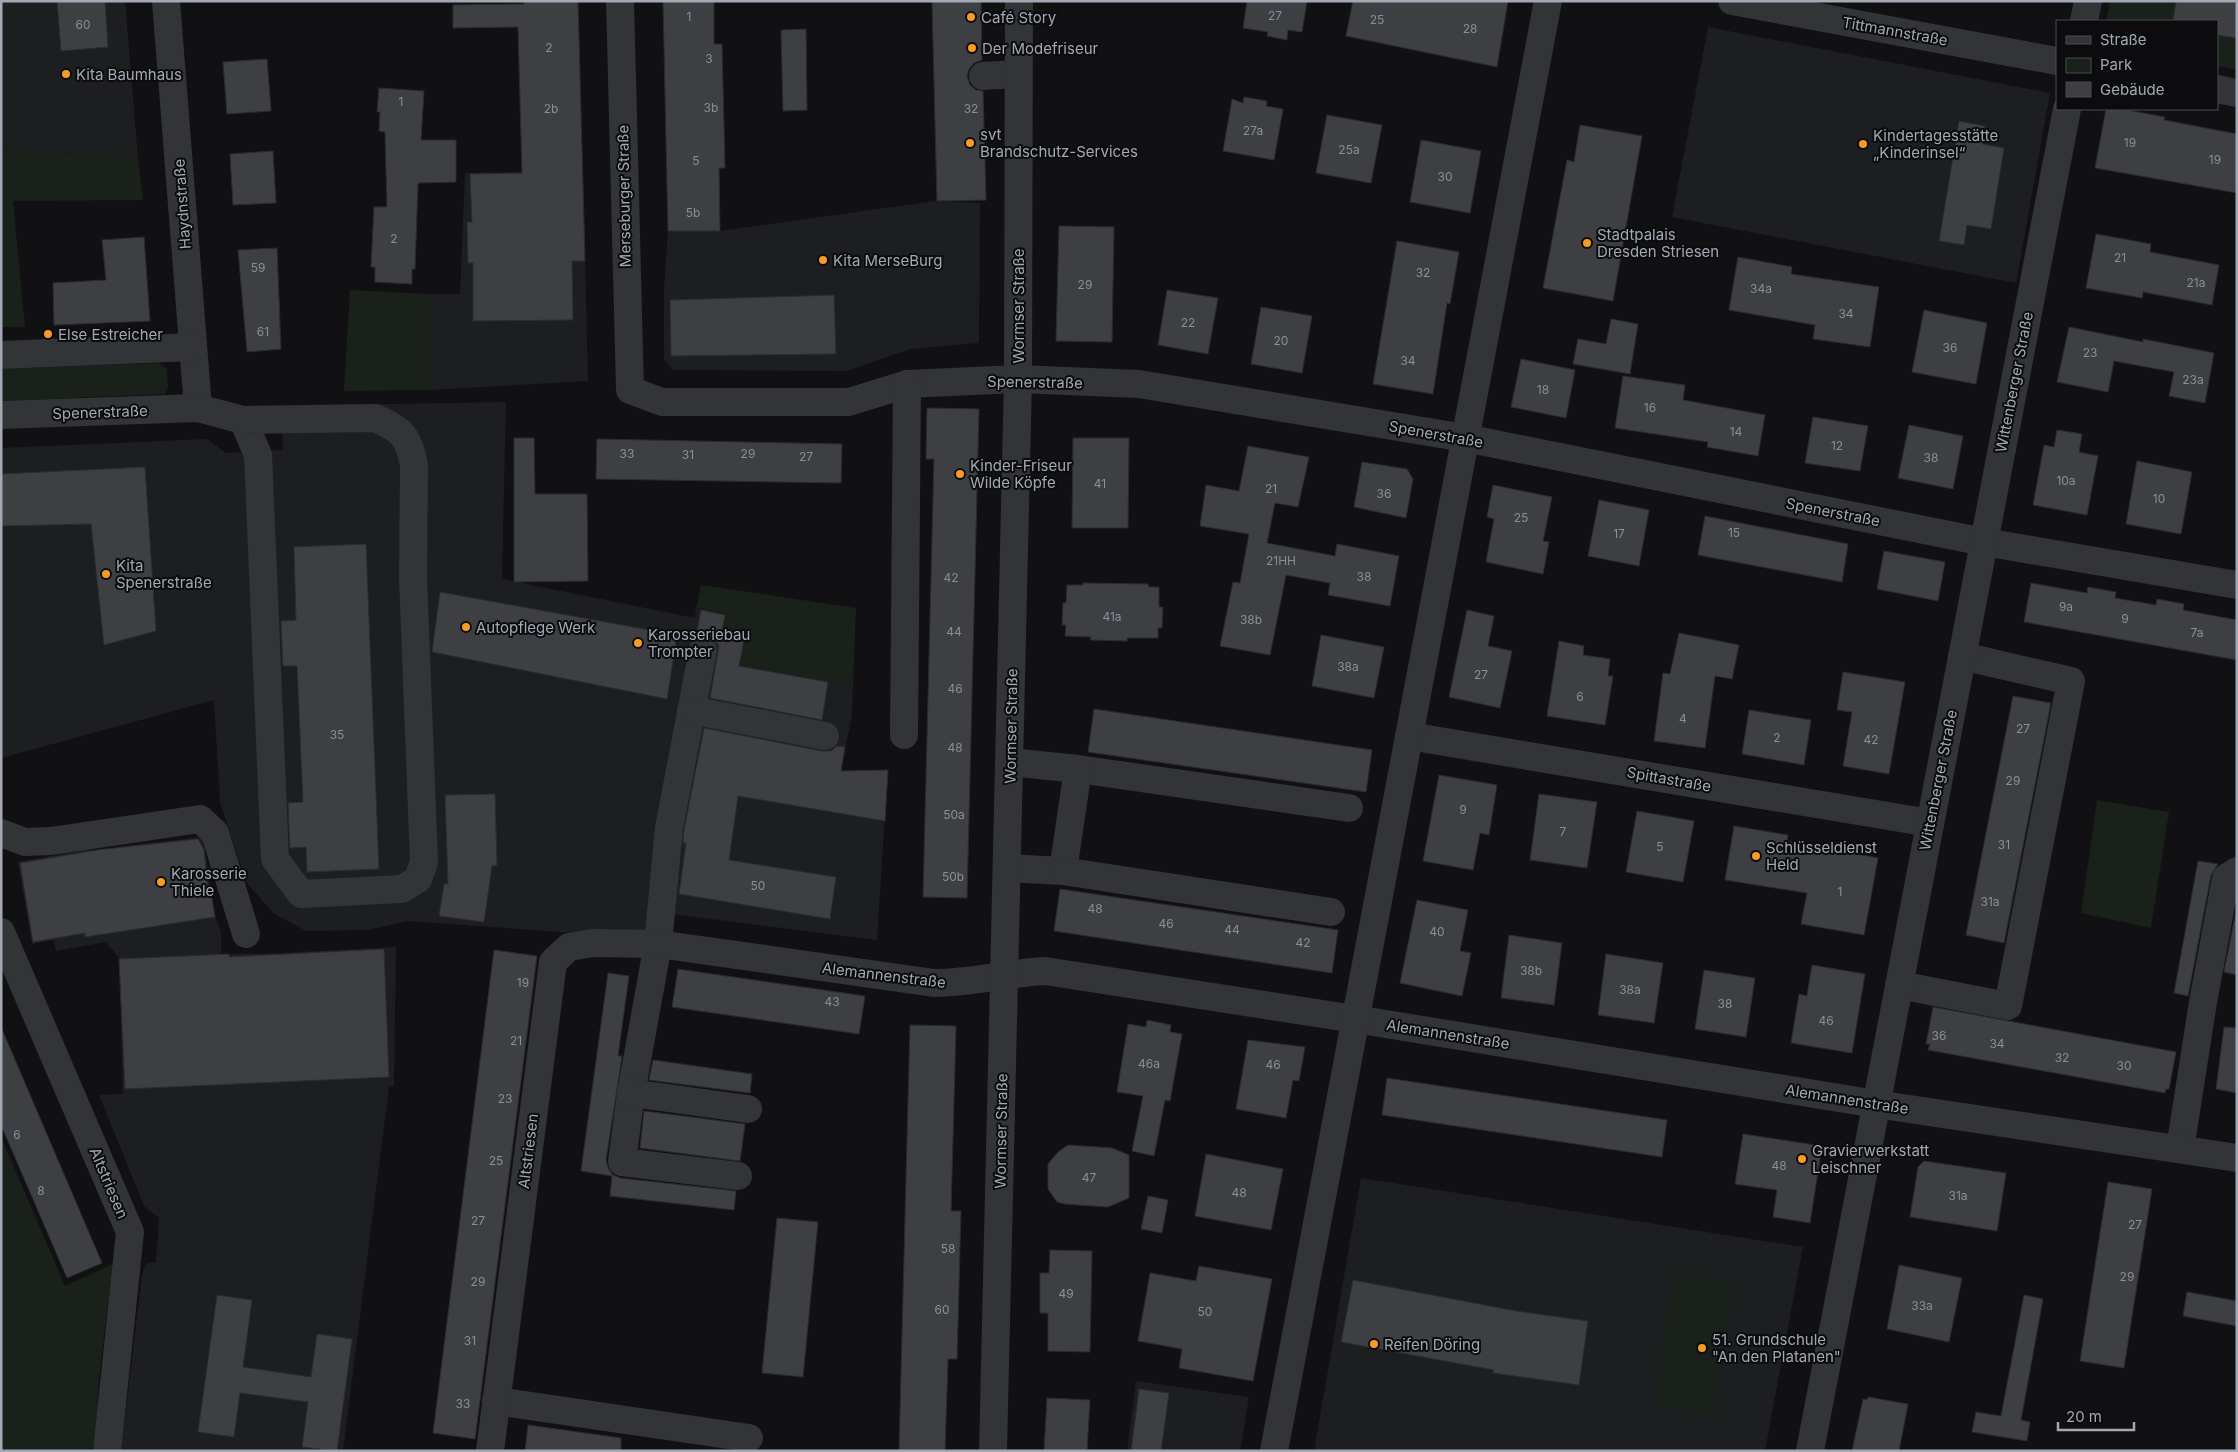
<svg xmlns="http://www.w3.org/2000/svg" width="2238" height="1452" font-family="Inter,sans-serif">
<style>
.built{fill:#1d1e20}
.green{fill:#19211a}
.building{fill:#3d3f43;stroke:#2b2c2f}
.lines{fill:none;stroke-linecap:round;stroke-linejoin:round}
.minor{stroke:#323438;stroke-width:28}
.poi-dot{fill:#f59b27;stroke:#0c0c0e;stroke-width:2}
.labels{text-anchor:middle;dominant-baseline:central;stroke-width:4;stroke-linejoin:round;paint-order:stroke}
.number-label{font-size:12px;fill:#898e98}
.poi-label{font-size:15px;fill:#a2a9b4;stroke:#0c0c0e;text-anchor:start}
.street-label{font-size:15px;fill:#a2a9b4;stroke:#0c0c0e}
</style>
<rect width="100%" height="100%" fill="#111113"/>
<g class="built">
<path d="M1,1H125L138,158L1,147Z"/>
<path d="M1708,27L2050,93L2016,283L1672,217Z"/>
<path d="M583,171L588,381L429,390V294H460L465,173Z"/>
<path d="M935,201L980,203L979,343L910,349L847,371L673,370L664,360V289L668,231H720Z"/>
<path d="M506,402L502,579L695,618L696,608L726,614L745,640L741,665L853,686L852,715L841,771L888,770L877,940L648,911L644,938L408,921L368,930L306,931L273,913L246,882L220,802L214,700L1,758V448L207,439L226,453L283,450L280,406Z"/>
<path d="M203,837L216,920L221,931V954H261L396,947L394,1086L389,1087L343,1451H121L142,1274L146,1264L156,1262L159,1218L144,1206L99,1095L123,1094L119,958L106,942L56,951L54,940L32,944L18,862L89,849L91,858L117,855L116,847Z"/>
<path d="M1361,1178L1803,1247L1765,1451H1314Z"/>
<path d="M1136,1381L1249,1397L1240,1451H1127Z"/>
</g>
<g class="green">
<path d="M2110,1H2237V70L2217,66V21H2106Z"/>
<path d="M1,147L138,158L143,200L13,201L25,327H1Z"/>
<path d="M350,290L429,294V390L344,391Z"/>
<path d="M159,363L167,369L168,388L165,394L1,401V369Z"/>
<path d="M701,585L856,608L853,686L740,665L745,640L722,635L726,614L696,608Z"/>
<path d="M2097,800L2169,812L2151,928L2081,913Z"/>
<path d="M1,1137L65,1286L113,1264L99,1378L95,1445L88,1451H1Z"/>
<path d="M1674,1274L1733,1283L1714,1414L1655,1405Z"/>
</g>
<g class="building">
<path d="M57,1H105L108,47L61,51Z"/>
<path d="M524,1H578L585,261H572L573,320L473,321V263H468L467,222H472L470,174L522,173L518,27L453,28V5L524,4Z"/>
<path d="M663,1H714V44H722L725,168H719L720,231H668Z"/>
<path d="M932,1H981L982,60L974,63L969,69L967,76L970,85L976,90L983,91L986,200L937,201Z"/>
<path d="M1247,1H1307L1302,32L1288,30L1287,40L1267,36L1268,32L1243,28Z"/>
<path d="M1353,1H1508L1497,67L1346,36Z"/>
<path d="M2176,1H2237V38L2217,35V21H2173Z"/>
<path d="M806,29L807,110L783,111L781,30Z"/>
<path d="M267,59L271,111L227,114L223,62Z"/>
<path d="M379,88L424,91L421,140H456V182L418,183L415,269H412V284L375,282V267H371L374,207H387L385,132L379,131L380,112H377Z"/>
<path d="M1244,97L1267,101L1266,106L1283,109L1274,160L1223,151L1232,99L1243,103Z"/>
<path d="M2106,109H2121L2165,117L2164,120L2237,134V193L2095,168Z"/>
<path d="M1327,115L1382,125L1371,183L1316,173Z"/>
<path d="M1959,121L1985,126L1982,144L2004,148L1991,229L1967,225L1964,245L1939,241Z"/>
<path d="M1580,125L1642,136L1613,301L1543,288L1567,160L1574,162Z"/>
<path d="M1421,140L1481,151L1470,213L1410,202Z"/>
<path d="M273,151L276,203L233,205L230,154Z"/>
<path d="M1059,226L1114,227L1112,342L1056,341Z"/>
<path d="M2096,234L2151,244L2150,252L2219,265L2212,305L2143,292L2142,298L2086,288Z"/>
<path d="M144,237L150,321L54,325L53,283L106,280L102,240Z"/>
<path d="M1397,241L1459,252L1450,304L1447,303L1433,394L1373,384Z"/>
<path d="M277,248L281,349L247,352L238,250Z"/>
<path d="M1738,257L1792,267L1791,274L1879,287L1870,347L1813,339L1815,325L1729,310Z"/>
<path d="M1167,290L1218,298L1208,354L1158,345Z"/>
<path d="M834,295L836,354L671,356L670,300Z"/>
<path d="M1261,307L1312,316L1302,373L1251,364Z"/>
<path d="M1924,310L1987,323L1976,384L1912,372Z"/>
<path d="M1611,319L1638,324L1630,374L1573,364L1578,339L1606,344Z"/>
<path d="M2069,327L2143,342V339L2214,353L2205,403L2169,396L2174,372L2114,361L2108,392L2057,382Z"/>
<path d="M1521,359L1575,370L1566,418L1511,407Z"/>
<path d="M1623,376L1685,385L1683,400L1765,415L1758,456L1707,447L1708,442L1615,428Z"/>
<path d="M927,408L979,409L967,898L923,897L934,459H926Z"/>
<path d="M1813,417L1868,426L1860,471L1805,463Z"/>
<path d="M1909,425L1963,436L1953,489L1898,478Z"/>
<path d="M2057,430L2082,434L2079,452L2098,456L2087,515L2033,505L2044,445L2054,447Z"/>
<path d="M514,438H534L535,494H587L588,581L514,582Z"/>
<path d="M1073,438H1129L1128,528H1072Z"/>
<path d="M597,439L842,444L841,483L596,479Z"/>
<path d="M1248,446L1309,457L1298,507L1275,503L1267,543L1335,556L1337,544L1399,556L1390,606L1328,595L1330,583L1286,575L1270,655L1220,646L1233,582L1240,583L1249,534L1200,526L1206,485L1239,491Z"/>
<path d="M2137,461L2192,472L2181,534L2126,524Z"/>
<path d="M1362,462L1407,469L1413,479L1406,518L1354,507Z"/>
<path d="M145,467L156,631L104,645L91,524L1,526V474Z"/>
<path d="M1493,485L1552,497L1543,541L1549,542L1543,574L1486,562L1494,519L1487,517Z"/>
<path d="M1599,500L1649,510L1639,566L1588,556Z"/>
<path d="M1705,516L1848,544L1842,582L1698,555Z"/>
<path d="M366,544L379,869L307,872L306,847L290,848L288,803L303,802L297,666H283L281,621L296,620L294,547Z"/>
<path d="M1884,551L1945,562L1938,601L1877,589Z"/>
<path d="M1083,583L1148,584L1149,587H1159V607H1163L1162,628H1158V638H1127V641L1090,640L1091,637L1065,636L1066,625H1062L1063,603H1066L1067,585H1083Z"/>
<path d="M2031,583L2087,593L2088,587L2116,592L2115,598L2156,605L2157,599L2184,604L2183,610L2237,620V660L2024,622Z"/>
<path d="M440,592L677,635L667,699L432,652Z"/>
<path d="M701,610L725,615L721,636L744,640L739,666L828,682L822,720L710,698L719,646L714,639L706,635L696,637Z"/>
<path d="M1467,610L1494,616L1488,646L1512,651L1500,708L1449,697Z"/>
<path d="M1679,633L1739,645L1732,679L1715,676L1705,748L1654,741L1663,673L1670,674Z"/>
<path d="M1321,635L1384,647L1374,698L1312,686Z"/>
<path d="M1559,641L1584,646L1583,655L1610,659L1608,676H1613L1605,725L1547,716Z"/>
<path d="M1843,672L1905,682L1889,774L1843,766L1852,712L1837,710Z"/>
<path d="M2013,696L2051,703L2004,943L1966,935Z"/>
<path d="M1094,709L1372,750L1366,792L1088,752Z"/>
<path d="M1749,710L1811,720L1804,765L1742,754Z"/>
<path d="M704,728L822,751H831L837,746L845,747L841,771L888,770L885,821L738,796L729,860L836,877L830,919L679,894L686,843H683L684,830Z"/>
<path d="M1439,775L1497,785L1489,835L1480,833L1473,870L1423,861Z"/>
<path d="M495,794L497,865L492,866L484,922L439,916L444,884H448L445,795Z"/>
<path d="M1539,794L1597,802L1587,868L1530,860Z"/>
<path d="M1637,811L1694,821L1683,882L1626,872Z"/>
<path d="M1734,826L1788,835L1787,841L1878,858L1864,935L1801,924L1807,893L1725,880Z"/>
<path d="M198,839L204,850L208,888L210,887L215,917L85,937V933L33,942L20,863L97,850Z"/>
<path d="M2198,861L2218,864L2211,875L2188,996L2174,993Z"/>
<path d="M1060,889L1338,930L1332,973L1054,931Z"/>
<path d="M1417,900L1468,910L1460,951L1471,953L1462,996L1400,983Z"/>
<path d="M2237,906V975L2224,972Z"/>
<path d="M1509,935L1562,943L1554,1005L1501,998Z"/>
<path d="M384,949L389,1077L125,1089L119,959L229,954V957Z"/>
<path d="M494,950L537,956L475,1439L433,1433Z"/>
<path d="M1606,954L1663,963L1654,1023L1598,1015Z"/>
<path d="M1812,965L1865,974L1852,1053L1791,1043L1799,994L1807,996Z"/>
<path d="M678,969L865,996L859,1034L672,1007Z"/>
<path d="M1704,970L1755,978L1746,1037L1695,1029Z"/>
<path d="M608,973L629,976L618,1056H622L606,1160L608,1168L613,1175L620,1178L736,1191L734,1210L610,1196L612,1176L581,1171Z"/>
<path d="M1933,1007L2176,1052L2169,1089H2166L2165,1093L1928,1050L1930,1044H1926Z"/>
<path d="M1147,1020L1171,1025L1170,1032L1182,1034L1170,1101L1165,1100L1154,1156L1132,1151L1143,1096L1117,1092L1128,1024L1146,1027Z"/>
<path d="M910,1025L956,1026L951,1211H961L957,1359H948L945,1451H899Z"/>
<path d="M1,1027L102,1263L67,1278L1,1125Z"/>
<path d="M2224,1027L2237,1028V1093L2216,1089Z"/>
<path d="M1248,1040L1305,1047L1299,1081L1293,1080L1286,1118L1236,1109Z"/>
<path d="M653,1060L752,1074L750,1093L649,1080Z"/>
<path d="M1387,1078L1667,1120L1662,1157L1382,1115Z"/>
<path d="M644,1111L745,1124L740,1161L640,1148Z"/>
<path d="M1743,1134L1822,1146L1810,1223L1773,1217L1777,1190L1735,1184Z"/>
<path d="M1068,1145L1112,1148L1129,1155V1198L1108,1207L1065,1204L1057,1202L1048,1189V1164L1058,1152Z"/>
<path d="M1206,1154L1283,1169L1271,1230L1195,1216Z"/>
<path d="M1924,1161L2006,1173L1997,1231L1910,1217L1918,1167Z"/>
<path d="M2108,1182L2152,1189L2124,1368L2080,1361Z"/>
<path d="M1148,1196L1168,1200L1162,1233L1141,1229Z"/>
<path d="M777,1218L818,1222L803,1377L762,1373Z"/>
<path d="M1050,1250L1092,1251L1090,1352L1048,1351V1313H1040V1273H1049Z"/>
<path d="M1899,1265L1962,1278L1949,1342L1887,1329Z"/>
<path d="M1199,1266L1272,1279L1253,1381L1179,1368L1182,1349L1138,1341L1150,1273L1196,1281Z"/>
<path d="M1353,1280L1516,1311L1588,1321L1579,1385L1493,1373L1494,1370L1341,1342Z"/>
<path d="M2187,1292L2237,1301V1326L2183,1316Z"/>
<path d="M217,1295L252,1300L243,1367L311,1377L317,1334L352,1339L337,1451L302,1447L308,1402L240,1393L234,1437L198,1432Z"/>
<path d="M2024,1295L2043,1299L2021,1420L2030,1422L2027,1441L1972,1432L1976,1412L2001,1416Z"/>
<path d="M1139,1389L1169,1393L1161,1451H1131Z"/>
<path d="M1868,1397L1908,1404L1899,1451H1852L1863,1399L1867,1400Z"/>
<path d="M1047,1398L1090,1400L1087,1451H1044Z"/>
<path d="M528,1425L621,1438V1451H525Z"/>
</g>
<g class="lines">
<g class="minor">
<path d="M166,1L198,408"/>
<path d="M620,1L630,390L662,402H849L907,384L1018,379L1139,384L1465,438L1984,542L2237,585"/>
<path d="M1732,1L2057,61"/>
<path d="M2084,21L2088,1"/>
<path d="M983,76L1017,74"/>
<path d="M2217,89L2237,93"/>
<path d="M1,355L193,347"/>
<path d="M1,415L198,408L243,420L375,418C402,429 409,437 414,466L413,577L424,862L418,879L402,889L301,894L275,859L258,455L243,420"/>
<path d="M703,650L669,828L658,944L631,1093L622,1162L738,1176"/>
<path d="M691,710L825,736"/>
<path d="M904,735L907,384"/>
<path d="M1409,736L1930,823"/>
<path d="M1078,769L1349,808"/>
<path d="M1,833L25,842L51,841L200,819L215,833L246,934"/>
<path d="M1008,868L1063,871L1078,769L1010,762"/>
<path d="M1063,871L1331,912"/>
<path d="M1,932L130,1232L107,1451"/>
<path d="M1899,985L2008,1006L2071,681L1962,656"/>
<path d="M631,1093L748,1109"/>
<path d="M2180,1149L2203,1002L2226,878L2237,871"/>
<path d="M496,1401L749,1438"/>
<path d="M490,1451L553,962L569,947L593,943L658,944L934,983C972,983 1008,973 1045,971L1355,1019L1876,1104L2237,1158"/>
<path d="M993,1451L1018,379L1019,1"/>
<path d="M1274,1451L1548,1"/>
<path d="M1810,1451L2067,109"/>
</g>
</g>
<g class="poi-dot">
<circle cx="971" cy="17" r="5"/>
<circle cx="972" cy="48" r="5"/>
<circle cx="66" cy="74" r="5"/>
<circle cx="970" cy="143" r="5"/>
<circle cx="1863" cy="144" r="5"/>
<circle cx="1587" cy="243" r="5"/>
<circle cx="823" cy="260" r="5"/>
<circle cx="48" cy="334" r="5"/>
<circle cx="960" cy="474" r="5"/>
<circle cx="106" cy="574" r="5"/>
<circle cx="466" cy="627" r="5"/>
<circle cx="638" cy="643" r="5"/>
<circle cx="1756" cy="856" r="5"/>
<circle cx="161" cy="882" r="5"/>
<circle cx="1802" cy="1159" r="5"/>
<circle cx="1374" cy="1344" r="5"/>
<circle cx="1702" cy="1348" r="5"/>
</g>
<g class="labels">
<g class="number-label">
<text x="1275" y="15">27</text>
<text x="689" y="16">1</text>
<text x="1377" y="19">25</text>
<text x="83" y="24">60</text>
<text x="1470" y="28">28</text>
<text x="549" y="47">2</text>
<text x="709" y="58">3</text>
<text x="401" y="101">1</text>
<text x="711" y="107">3b</text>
<text x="551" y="108">2b</text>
<text x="971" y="108">32</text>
<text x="1253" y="130">27a</text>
<text x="2130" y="142">19</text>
<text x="1349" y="149">25a</text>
<text x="2215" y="159">19</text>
<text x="696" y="160">5</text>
<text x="1445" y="176">30</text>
<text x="693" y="212">5b</text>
<text x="394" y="238">2</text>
<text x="2120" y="257">21</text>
<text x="258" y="267">59</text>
<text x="1423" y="272">32</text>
<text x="2196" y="282">21a</text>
<text x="1085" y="284">29</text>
<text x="1761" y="288">34a</text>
<text x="1846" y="313">34</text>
<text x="1188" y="322">22</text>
<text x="263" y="331">61</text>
<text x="1281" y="340">20</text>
<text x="1950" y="347">36</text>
<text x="2090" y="352">23</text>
<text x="1408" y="360">34</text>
<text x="2193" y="379">23a</text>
<text x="1543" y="389">18</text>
<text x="1650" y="407">16</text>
<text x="1736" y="431">14</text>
<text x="1837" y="445">12</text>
<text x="627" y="453">33</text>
<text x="748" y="453">29</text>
<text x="688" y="454">31</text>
<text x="806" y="456">27</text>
<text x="1931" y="457">38</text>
<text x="2066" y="480">10a</text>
<text x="1100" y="483">41</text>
<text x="1271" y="488">21</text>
<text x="1384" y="493">36</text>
<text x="2159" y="498">10</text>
<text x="1521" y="517">25</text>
<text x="1734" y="532">15</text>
<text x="1619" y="533">17</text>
<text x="1281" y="560">21HH</text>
<text x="1364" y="576">38</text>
<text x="951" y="577">42</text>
<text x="2066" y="606">9a</text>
<text x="1112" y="616">41a</text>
<text x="2125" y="618">9</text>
<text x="1251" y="619">38b</text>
<text x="954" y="631">44</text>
<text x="2197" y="632">7a</text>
<text x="1348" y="666">38a</text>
<text x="1481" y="674">27</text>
<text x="955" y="688">46</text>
<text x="1580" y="696">6</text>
<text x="1683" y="718">4</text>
<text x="2023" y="728">27</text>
<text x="337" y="734">35</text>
<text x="1777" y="737">2</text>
<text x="1871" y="739">42</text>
<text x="955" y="747">48</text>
<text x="2013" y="780">29</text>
<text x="1463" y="809">9</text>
<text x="954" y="814">50a</text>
<text x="1563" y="831">7</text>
<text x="2004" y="844">31</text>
<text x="1660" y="846">5</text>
<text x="953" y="876">50b</text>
<text x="758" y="885">50</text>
<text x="1840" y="891">1</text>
<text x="1990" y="901">31a</text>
<text x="1095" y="908">48</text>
<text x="1166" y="923">46</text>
<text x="1232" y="929">44</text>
<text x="1437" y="931">40</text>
<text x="1303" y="942">42</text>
<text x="1531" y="970">38b</text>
<text x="523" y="982">19</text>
<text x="1630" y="989">38a</text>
<text x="832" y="1001">43</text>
<text x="1725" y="1003">38</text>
<text x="1826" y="1020">46</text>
<text x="1939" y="1035">36</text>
<text x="516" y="1040">21</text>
<text x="1997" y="1043">34</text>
<text x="2062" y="1057">32</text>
<text x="1149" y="1063">46a</text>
<text x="1273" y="1064">46</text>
<text x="2124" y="1065">30</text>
<text x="505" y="1098">23</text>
<text x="17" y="1134">6</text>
<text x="496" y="1160">25</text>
<text x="1779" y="1165">48</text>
<text x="1089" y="1177">47</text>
<text x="41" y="1190">8</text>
<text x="1239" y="1192">48</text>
<text x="1958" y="1195">31a</text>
<text x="478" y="1220">27</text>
<text x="2135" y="1224">27</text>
<text x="948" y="1248">58</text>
<text x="2127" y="1276">29</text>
<text x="478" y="1281">29</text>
<text x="1066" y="1293">49</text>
<text x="1922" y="1305">33a</text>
<text x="942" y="1309">60</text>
<text x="1205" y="1311">50</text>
<text x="470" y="1340">31</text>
<text x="463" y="1403">33</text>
</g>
<g class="poi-label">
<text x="981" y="17">Café Story</text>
<text x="982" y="48">Der Modefriseur</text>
<text x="76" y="74">Kita Baumhaus</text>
<text x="980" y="134">svt<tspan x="980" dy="17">Brandschutz-Services</tspan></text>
<text x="1873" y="135">Kindertagesstätte<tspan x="1873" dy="17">„Kinderinsel“</tspan></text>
<text x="1597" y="234">Stadtpalais<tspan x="1597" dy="17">Dresden Striesen</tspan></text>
<text x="833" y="260">Kita MerseBurg</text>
<text x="58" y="334">Else Estreicher</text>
<text x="970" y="465">Kinder-Friseur<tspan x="970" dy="17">Wilde Köpfe</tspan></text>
<text x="116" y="565">Kita<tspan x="116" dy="17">Spenerstraße</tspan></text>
<text x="476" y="627">Autopflege Werk</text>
<text x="648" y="634">Karosseriebau<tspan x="648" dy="17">Trompter</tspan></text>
<text x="1766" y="847">Schlüsseldienst<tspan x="1766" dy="17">Held</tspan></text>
<text x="171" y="873">Karosserie<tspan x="171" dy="17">Thiele</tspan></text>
<text x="1812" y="1150">Gravierwerkstatt<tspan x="1812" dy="17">Leischner</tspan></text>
<text x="1712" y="1339">51. Grundschule<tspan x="1712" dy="17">"An den Platanen"</tspan></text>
<text x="1384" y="1344">Reifen Döring</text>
</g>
<g class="street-label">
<text transform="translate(1895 31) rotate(10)">Tittmannstraße</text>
<text transform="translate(624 196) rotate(-91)">Merseburger Straße</text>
<text transform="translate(182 204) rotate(-94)">Haydnstraße</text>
<text transform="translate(1018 306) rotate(-90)">Wormser Straße</text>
<text transform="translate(1035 382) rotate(1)">Spenerstraße</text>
<text transform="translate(2014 382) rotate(-79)">Wittenberger Straße</text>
<text transform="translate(100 412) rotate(-2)">Spenerstraße</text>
<text transform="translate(1436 434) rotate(10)">Spenerstraße</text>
<text transform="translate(1833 512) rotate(11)">Spenerstraße</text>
<text transform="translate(1011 726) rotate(-89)">Wormser Straße</text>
<text transform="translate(1669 779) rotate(10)">Spittastraße</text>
<text transform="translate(1938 780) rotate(-79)">Wittenberger Straße</text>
<text transform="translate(884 975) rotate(7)">Alemannenstraße</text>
<text transform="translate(1448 1034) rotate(9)">Alemannenstraße</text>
<text transform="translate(1847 1099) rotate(9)">Alemannenstraße</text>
<text transform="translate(1001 1131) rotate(-89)">Wormser Straße</text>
<text transform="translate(528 1151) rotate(-83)">Altstriesen</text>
<text transform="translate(109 1183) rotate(67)">Altstriesen</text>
</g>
</g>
<rect width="2238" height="1452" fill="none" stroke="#a2a9b4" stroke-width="5"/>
<rect x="2056" y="20" width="162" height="90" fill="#0c0c0e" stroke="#484b50"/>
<rect x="2066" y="36" width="25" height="8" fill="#323438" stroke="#484b50"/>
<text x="2100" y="45" font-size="15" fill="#a2a9b4">Straße</text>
<rect x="2066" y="58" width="25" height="15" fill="#19211a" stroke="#484b50"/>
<text x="2100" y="70" font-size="15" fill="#a2a9b4">Park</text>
<rect x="2066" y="82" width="25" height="15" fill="#3d3f43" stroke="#484b50"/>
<text x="2100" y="95" font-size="15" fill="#a2a9b4">Gebäude</text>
<path d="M2058 1422v8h76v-8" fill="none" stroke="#a2a9b4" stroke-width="2.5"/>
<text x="2066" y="1422" font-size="15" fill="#a2a9b4" stroke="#0c0c0e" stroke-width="4" paint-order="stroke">20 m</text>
</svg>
